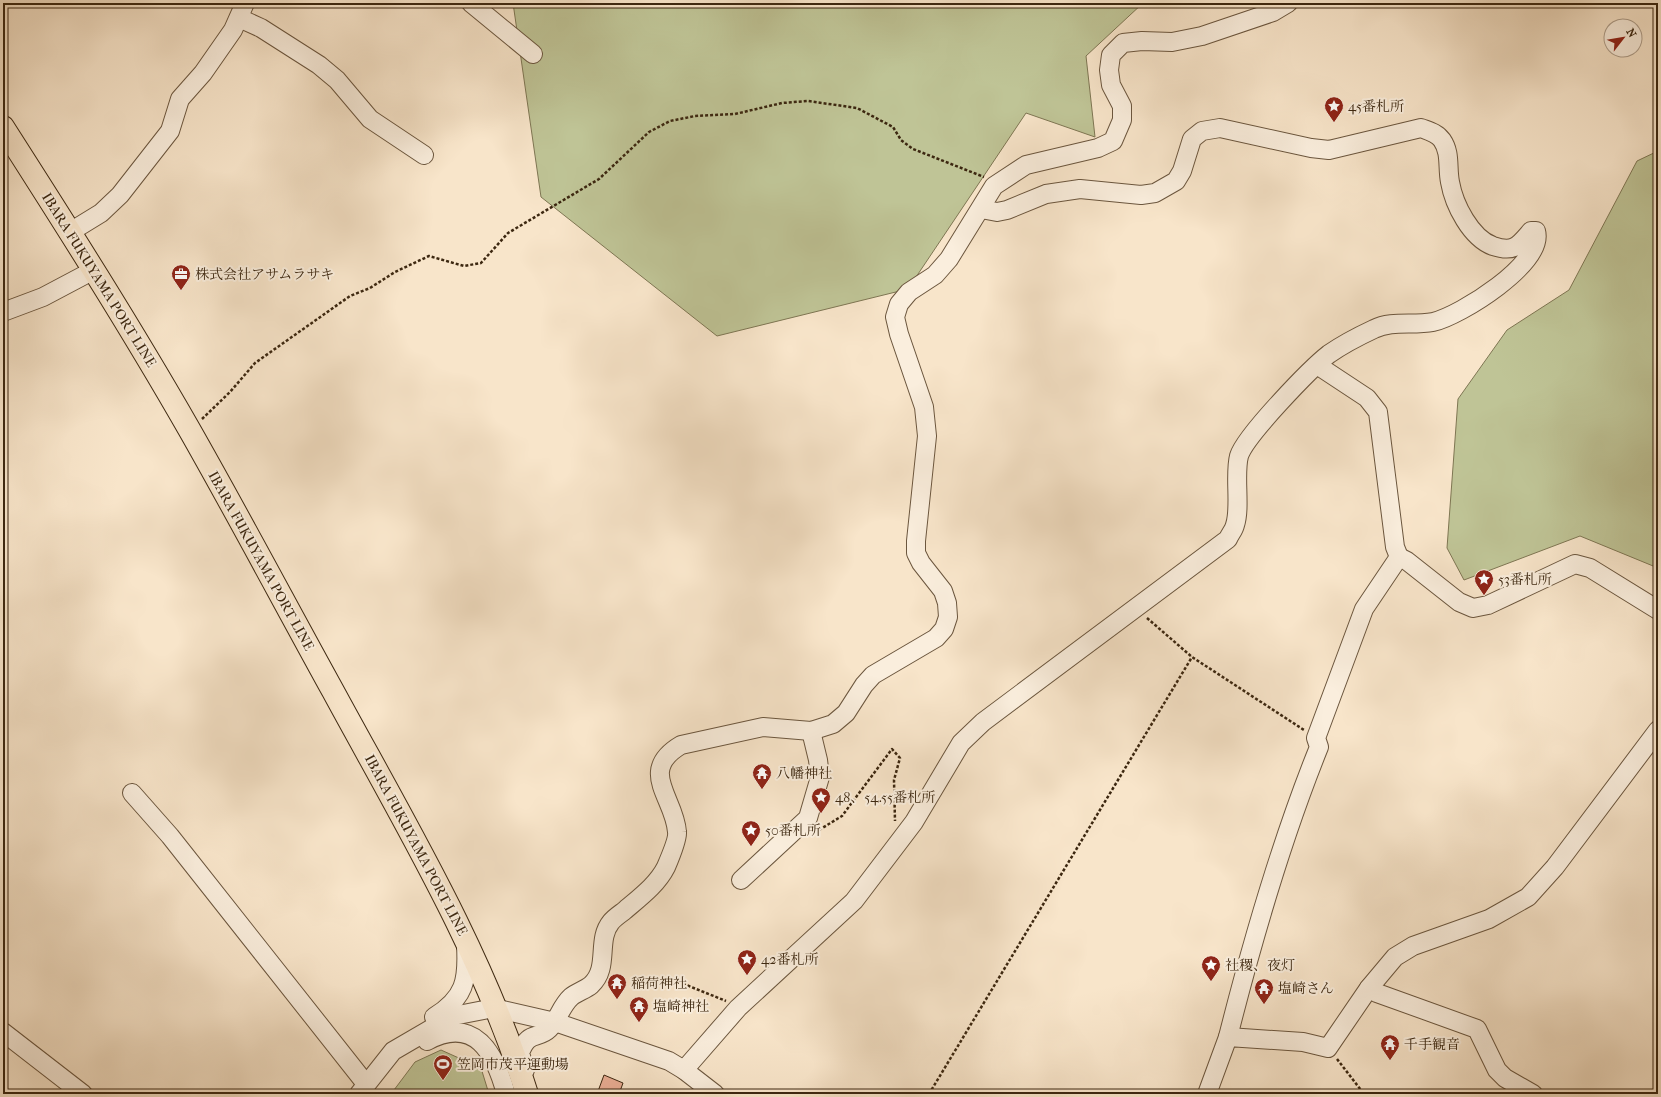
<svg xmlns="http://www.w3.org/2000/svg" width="1661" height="1097" font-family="'IM FELL French Canon','Noto Serif JP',serif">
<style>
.green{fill:#bfc496;stroke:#7e7653}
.building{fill:#e9ad94;stroke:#3c2710}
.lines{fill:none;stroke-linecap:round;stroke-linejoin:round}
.minor-casing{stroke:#6b563e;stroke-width:20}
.major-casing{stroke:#3c2710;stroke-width:24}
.path{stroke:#3c2710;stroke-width:2.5;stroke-dasharray:3 2;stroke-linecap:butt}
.minor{stroke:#faeedd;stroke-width:18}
.major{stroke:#f8e5ca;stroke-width:22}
.labels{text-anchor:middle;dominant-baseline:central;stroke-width:4;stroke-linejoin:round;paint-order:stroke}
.poi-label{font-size:14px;fill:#3c2710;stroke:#faeedd;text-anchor:start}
.street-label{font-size:14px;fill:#3c2710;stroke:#faeedd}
</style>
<rect width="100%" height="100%" fill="#f8e5ca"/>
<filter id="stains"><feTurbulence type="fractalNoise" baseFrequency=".005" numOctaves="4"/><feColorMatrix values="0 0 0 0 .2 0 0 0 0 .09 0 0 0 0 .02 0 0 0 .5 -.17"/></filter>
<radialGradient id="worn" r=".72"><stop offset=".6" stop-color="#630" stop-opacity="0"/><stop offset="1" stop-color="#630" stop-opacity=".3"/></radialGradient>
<g class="green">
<path d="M513,3H1143L1086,56L1095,137L1026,113L908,289L717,336L541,197Z"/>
<path d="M1658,151V568L1580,536L1464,580L1447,548L1458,399L1507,330L1569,290L1637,161Z"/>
<path d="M441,1050L481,1068L489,1094H391L415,1062Z"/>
</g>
<path class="building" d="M604,1075L623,1083L619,1094H597Z"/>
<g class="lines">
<g class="minor-casing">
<g id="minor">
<path d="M471,3L533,54"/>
<path d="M239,18L261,28L319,65L337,80L370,119L424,155"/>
<path d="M70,232L101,213L120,195L170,131L180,99L203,73L233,30L245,3"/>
<path d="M3,312L43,297L94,270"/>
<path d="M1317,365L1367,398L1378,412L1395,547L1399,557"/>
<path d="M132,793L170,836L366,1084"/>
<path d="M741,880L808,818L820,777L818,760L811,731"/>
<path d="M1369,988L1377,993L1477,1029L1497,1070L1505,1078L1533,1094"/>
<path d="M434,1017C465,998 468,980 466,946"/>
<path d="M3,1032L83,1094"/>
<path d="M1228,1037C1253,938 1281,841 1319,747L1316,738L1364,609L1399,557L1407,561L1459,602L1473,608L1488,605L1575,564L1590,568L1658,610"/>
<path d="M427,1041C475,1015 495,1053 506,1094"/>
<path d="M525,1070L520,1053C528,1030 538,1040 549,1029C558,1020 561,1006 571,997C577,992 585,990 591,985C610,968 596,940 611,922C614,918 620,914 624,911C639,898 657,885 666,867C669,860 678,839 677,832C675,798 637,771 681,745L763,727L811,731L833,724L846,713L864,685L873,675L936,638L944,629L948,617L947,603L943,591L921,563L916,553V541L927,436L924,407L899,334L895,317L899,304L909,292L935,275L949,259L994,186L1026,165L1098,148L1113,141L1122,120V106L1111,85L1109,70L1111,55L1123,43L1142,41L1172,42L1202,36L1273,12L1288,3"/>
<path d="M684,1070L738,1008L854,901L914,822L961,743L983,722L1228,539C1230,534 1234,530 1235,525C1241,507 1234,475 1239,456C1245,436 1311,368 1329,354C1342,345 1359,336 1374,329C1392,320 1413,326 1433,322C1460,316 1545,263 1536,231H1531C1518,246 1514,253 1493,246C1471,238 1454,205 1450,182C1447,167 1451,153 1442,140C1437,133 1429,131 1421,128L1329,150L1311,148L1220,128L1202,131L1192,139L1182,171L1176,181L1155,193L1141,195L1080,189L1046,194L1007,210L997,212L981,209"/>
<path d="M359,1094L393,1051L453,1016L494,1008L555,1022L669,1061L684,1070L715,1094"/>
<path d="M1207,1094L1228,1037L1303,1042L1328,1048L1369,988L1395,957L1413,946L1489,919L1528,897L1555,867L1658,730"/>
</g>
</g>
<g class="major-casing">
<path id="major" d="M3,127C67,227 130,326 189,429C238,515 285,604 333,691C404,822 482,951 527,1094"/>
</g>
<g class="path">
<path d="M202,419L230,392L255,363L350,296L370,288L395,272L429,256L464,266L481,263L508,233L599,179L649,132L670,121L695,116L735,114L782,103L808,101L857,108L893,127L901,140L913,149L984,177"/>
<path d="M1147,618L1192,657L1304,730"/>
<path d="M819,830L842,816L892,749L900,758L894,780L895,821"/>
<path d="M669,978L726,1001"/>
<path d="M1337,1059L1364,1094"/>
<path d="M929,1094L1192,657"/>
</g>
<use href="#minor" class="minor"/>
<use href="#major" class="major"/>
</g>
<defs>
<g id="sight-pin" transform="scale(1)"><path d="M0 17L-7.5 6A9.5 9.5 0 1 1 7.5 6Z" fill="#8f2418" stroke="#faeedd"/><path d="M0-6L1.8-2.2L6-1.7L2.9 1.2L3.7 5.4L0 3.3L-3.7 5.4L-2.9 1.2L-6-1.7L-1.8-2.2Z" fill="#fff"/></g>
<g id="office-pin" transform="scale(1)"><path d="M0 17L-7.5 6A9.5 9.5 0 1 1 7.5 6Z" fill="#8f2418" stroke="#faeedd"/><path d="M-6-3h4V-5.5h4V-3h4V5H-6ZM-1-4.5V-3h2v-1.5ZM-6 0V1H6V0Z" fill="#fff"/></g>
<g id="temple-pin" transform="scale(1)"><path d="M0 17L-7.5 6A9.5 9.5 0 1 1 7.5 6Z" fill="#8f2418" stroke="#faeedd"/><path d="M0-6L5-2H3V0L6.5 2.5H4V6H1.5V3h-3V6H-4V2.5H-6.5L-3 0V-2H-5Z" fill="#fff"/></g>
<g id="stadium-pin" transform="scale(1)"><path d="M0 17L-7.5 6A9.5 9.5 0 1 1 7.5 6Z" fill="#8f2418" stroke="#faeedd"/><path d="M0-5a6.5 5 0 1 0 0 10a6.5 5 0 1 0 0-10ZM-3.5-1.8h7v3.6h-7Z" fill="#fff"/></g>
</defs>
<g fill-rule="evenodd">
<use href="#sight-pin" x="1334" y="106"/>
<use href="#office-pin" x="181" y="274"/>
<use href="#sight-pin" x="1484" y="579"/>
<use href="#temple-pin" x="762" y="773"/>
<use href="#sight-pin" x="821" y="797"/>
<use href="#sight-pin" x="751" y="830"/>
<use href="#sight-pin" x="747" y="959"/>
<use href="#sight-pin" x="1211" y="965"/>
<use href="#temple-pin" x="617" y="983"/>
<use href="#temple-pin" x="1264" y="988"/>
<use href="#temple-pin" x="639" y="1006"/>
<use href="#temple-pin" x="1390" y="1044"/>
<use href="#stadium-pin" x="443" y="1064"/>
</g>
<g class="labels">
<g class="poi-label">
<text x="1348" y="106">45番札所</text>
<text x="195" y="274">株式会社アサムラサキ</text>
<text x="1498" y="579">53番札所</text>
<text x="776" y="773">八幡神社</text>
<text x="835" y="797">48、54.55番札所</text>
<text x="765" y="830">50番札所</text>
<text x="761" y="959">42番札所</text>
<text x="1225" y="965">社稷、夜灯</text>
<text x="631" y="983">稲荷神社</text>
<text x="1278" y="988">塩崎さん</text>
<text x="653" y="1006">塩崎神社</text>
<text x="1404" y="1044">千手観音</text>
<text x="457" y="1064">笠岡市茂平運動場</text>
</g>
<g class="street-label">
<text transform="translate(99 280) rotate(58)">IBARA FUKUYAMA PORT LINE</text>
<text transform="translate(261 561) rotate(61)">IBARA FUKUYAMA PORT LINE</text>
<text transform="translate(416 845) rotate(62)">IBARA FUKUYAMA PORT LINE</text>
</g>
</g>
<rect width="1661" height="1097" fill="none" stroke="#f8e5ca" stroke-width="16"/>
<rect x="4" y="4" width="1653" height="1089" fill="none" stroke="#3c2710" stroke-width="2"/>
<rect x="8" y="8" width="1645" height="1081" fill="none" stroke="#3c2710"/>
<g transform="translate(1623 38) rotate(59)"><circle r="19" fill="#faeedd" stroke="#ae9e8b"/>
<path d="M0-3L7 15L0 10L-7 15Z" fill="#8f2418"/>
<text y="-6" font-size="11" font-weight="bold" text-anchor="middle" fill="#3c2710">N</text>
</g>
<rect width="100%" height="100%" filter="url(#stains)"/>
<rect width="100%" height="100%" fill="url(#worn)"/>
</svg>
